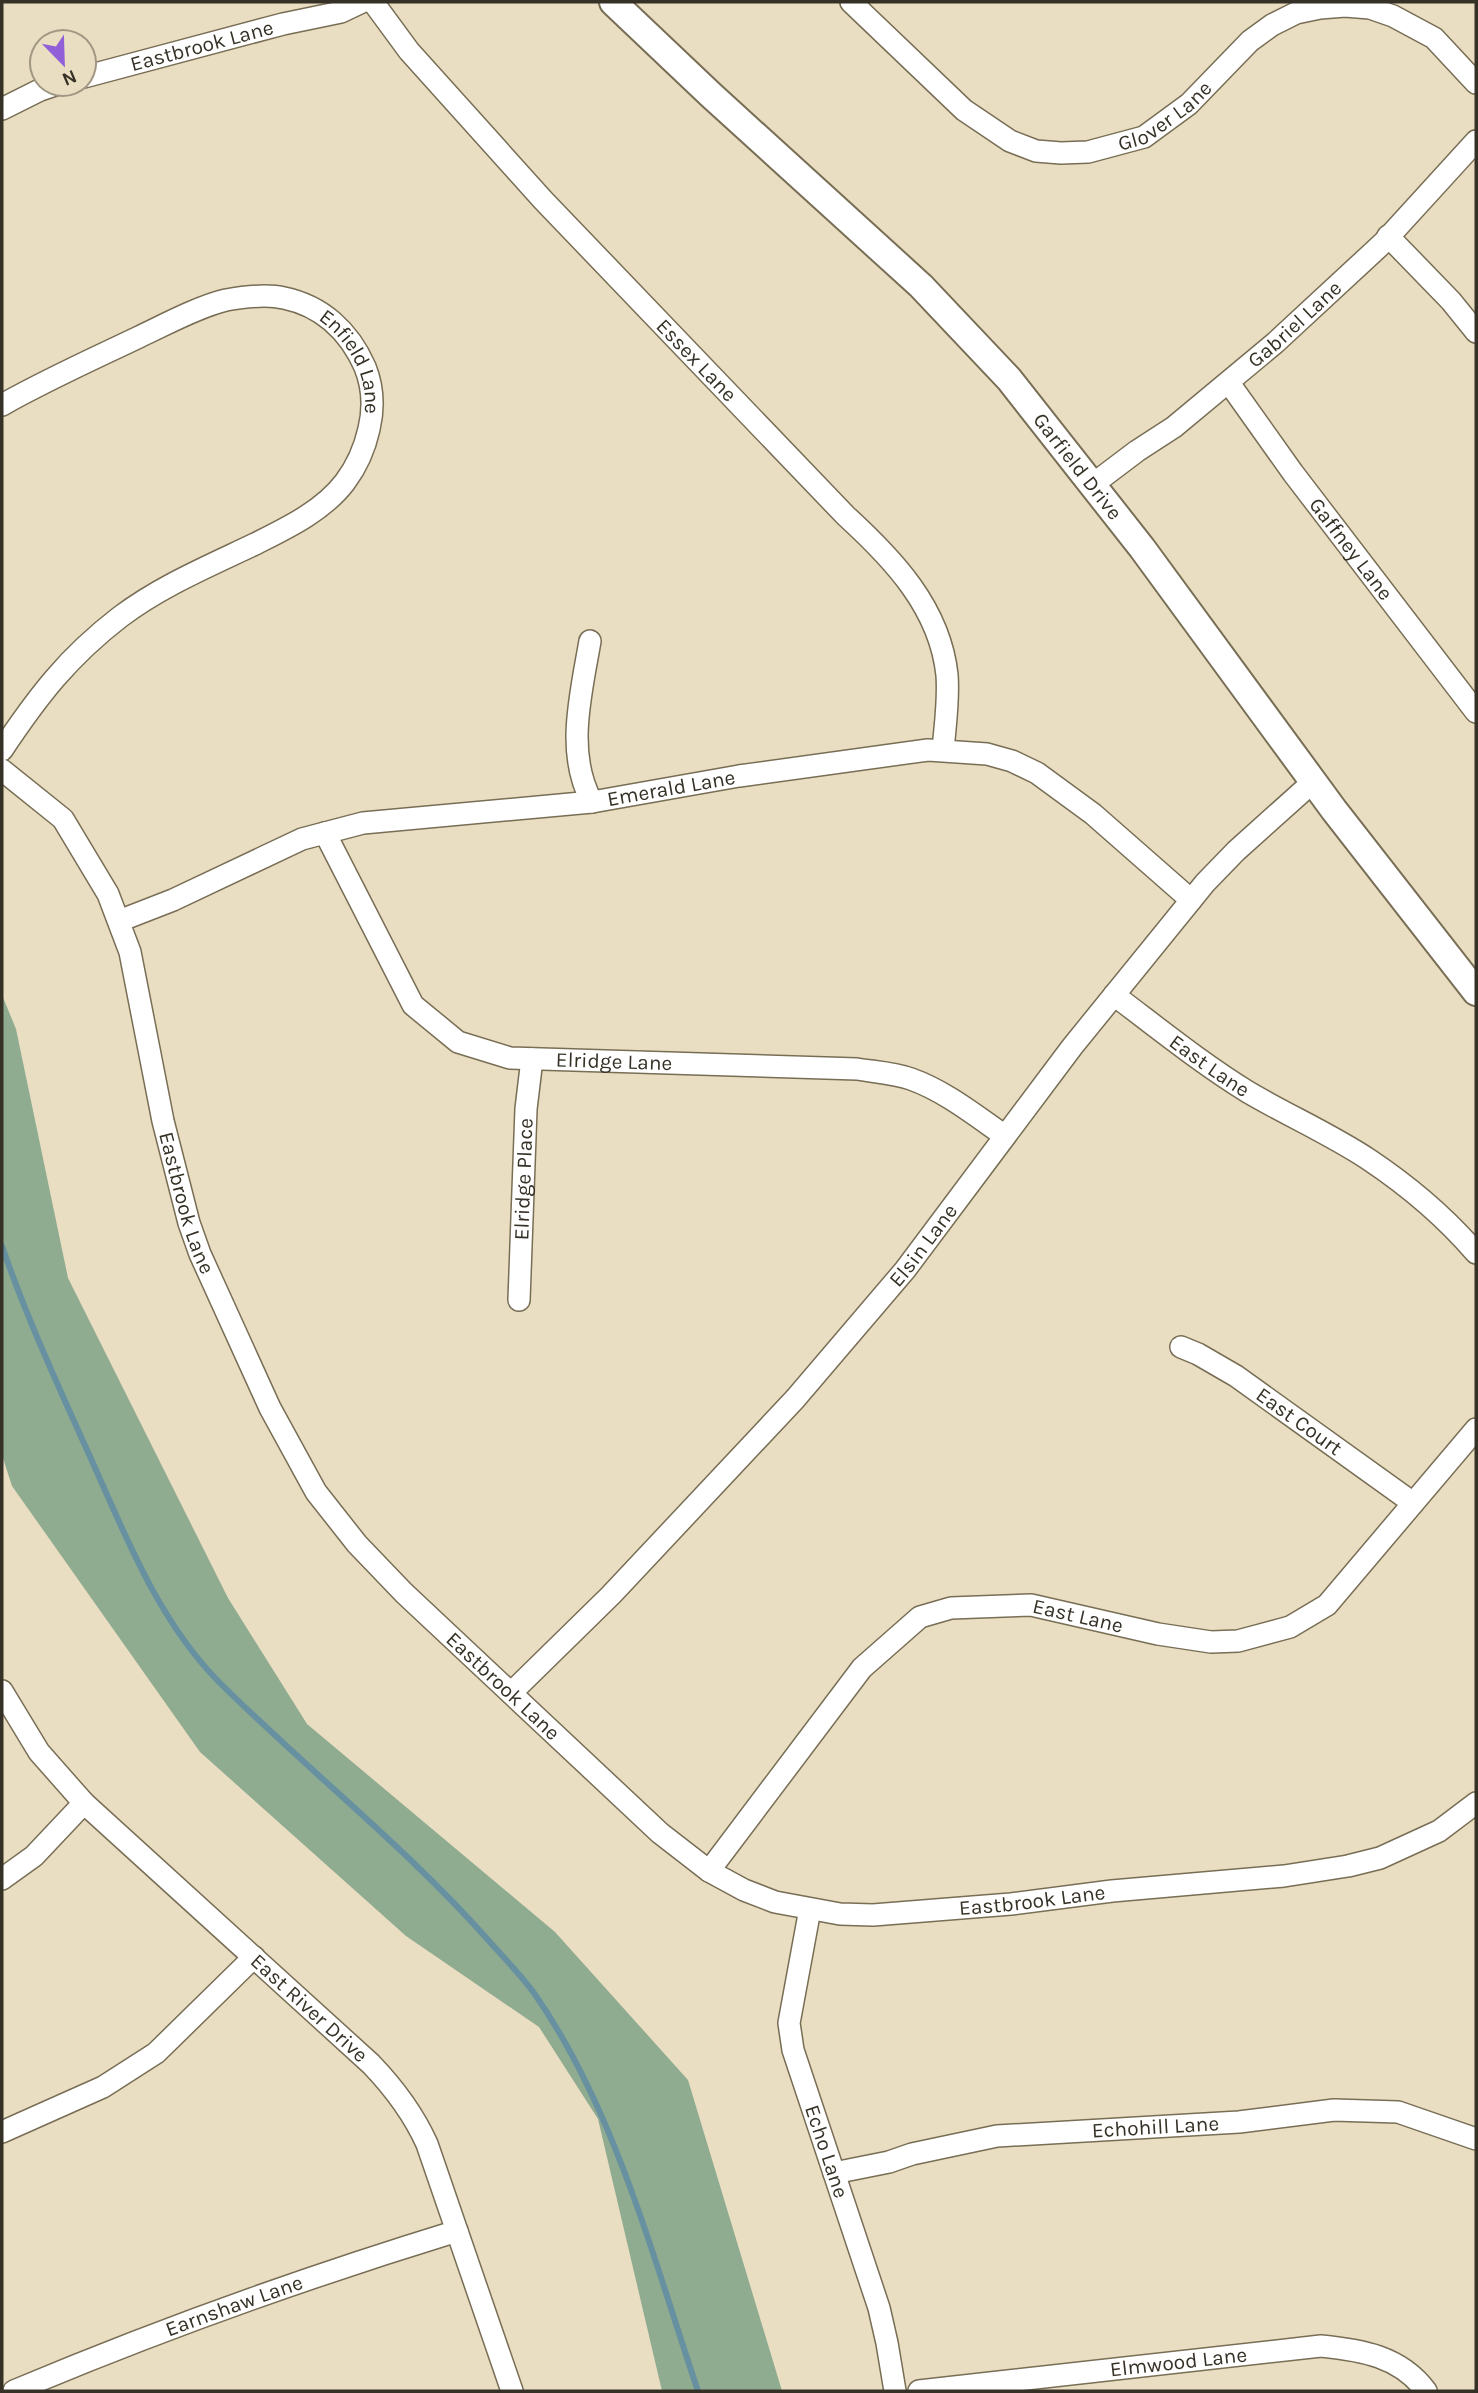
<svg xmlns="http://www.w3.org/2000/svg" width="1478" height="2393" font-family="Karla,sans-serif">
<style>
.forest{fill:#8fac91}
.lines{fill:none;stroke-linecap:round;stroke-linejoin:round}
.stream{stroke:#6790a0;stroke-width:6}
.minor-casing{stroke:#786e55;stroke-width:24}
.tertiary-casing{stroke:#786e55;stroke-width:30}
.minor{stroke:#fff;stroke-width:21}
.tertiary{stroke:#fff;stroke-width:26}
.labels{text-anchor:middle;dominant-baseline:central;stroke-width:7;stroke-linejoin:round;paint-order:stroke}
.street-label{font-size:21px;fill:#363126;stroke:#e9ddc2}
</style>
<rect width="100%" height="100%" fill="#e9ddc2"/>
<path class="forest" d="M2,995L16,1029L68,1278L228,1598L307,1724L555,1932L688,2080L782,2391H662L598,2119L539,2027L406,1936L200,1752L12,1486L2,1455Z"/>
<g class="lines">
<path class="stream" d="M2,1246C27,1319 60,1390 92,1461C126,1537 158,1619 217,1680C306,1769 406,1847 489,1941C504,1958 521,1975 534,1993C615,2109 653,2258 698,2391"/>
<g class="minor-casing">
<g id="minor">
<path id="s1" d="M373,2L409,51L543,200L846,516C893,559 940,608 947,675C949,700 945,726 943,750"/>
<path id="s2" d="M851,2L964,110L1010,141L1036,151L1061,153L1088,152L1144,137L1189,104L1250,41L1272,25L1296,13L1320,8L1345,6L1370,8L1393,16L1434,38L1476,83"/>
<path id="s3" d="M84,77L283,24L341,12L362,2"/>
<path d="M2,109L40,90L58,84"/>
<path d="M1388,236L1451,301L1476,332"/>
<path id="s4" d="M1229,383L1293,473L1476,712"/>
<path id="s5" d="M2,405C46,380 93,359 139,337C164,325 200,306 226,300C243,297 267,294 284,298C322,306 349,331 365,367C373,387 374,408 369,429C365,447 357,466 345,482C323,511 287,528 255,544C209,566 161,586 120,617C68,657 38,696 2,750"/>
<path id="s6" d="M1092,485L1137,451L1174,427L1275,343L1383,243L1476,141"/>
<path d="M590,641C581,694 565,753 592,802"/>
<path id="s7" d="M2,770L63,819L108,894L130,952L163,1121L189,1223L200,1254L270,1408L316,1492L357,1544L404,1593L660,1833L709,1871L744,1890L775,1902L840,1914L873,1915L1011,1904L1112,1891L1284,1876L1348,1866L1380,1858L1439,1831L1476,1803"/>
<path id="s8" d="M325,833L413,1005L458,1042L510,1058L857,1069C875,1072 894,1073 911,1079C945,1091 976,1116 1005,1136"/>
<path id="s9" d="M119,921L173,900L302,839L363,823L592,802L739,776L928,750L987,754L1012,761L1037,773L1093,814L1191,900"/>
<path id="s10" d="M1114,995C1158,1028 1201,1063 1248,1092C1287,1115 1330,1134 1368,1159C1407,1185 1446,1218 1476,1253"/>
<path id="s11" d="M519,1300L526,1109L532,1059"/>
<path id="s12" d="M1181,1347L1198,1354L1236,1376L1413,1503"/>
<path id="s13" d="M2,1691L39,1752L84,1803L371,2064C395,2089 413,2113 427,2144L512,2391"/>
<path id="s14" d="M511,1693L611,1595L795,1399L905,1270L1072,1047L1205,883L1236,851L1314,781"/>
<path id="s15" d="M709,1871L862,1668L920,1617L951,1608L1031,1605L1158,1634L1211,1642L1238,1641L1290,1627L1327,1605L1476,1429"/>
<path d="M2,1879L34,1856L84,1803"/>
<path id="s16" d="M810,1909L789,2023L793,2050L879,2308L887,2343L895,2391"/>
<path d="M2,2132L103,2087L156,2053L254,1957"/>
<path id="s17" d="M834,2173L889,2162L912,2154L997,2136L1239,2122L1334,2110L1398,2112L1476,2139"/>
<path id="s18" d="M14,2391C159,2330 307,2277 457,2231"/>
<path id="s19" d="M919,2391L1321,2346C1361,2350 1400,2356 1426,2391"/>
</g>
</g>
<g class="tertiary-casing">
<g id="tertiary">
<path id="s20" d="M613,2L711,95L921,286L1009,379L1142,548L1334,810L1476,992"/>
</g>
</g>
<use href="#minor" class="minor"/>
<use href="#tertiary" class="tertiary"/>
</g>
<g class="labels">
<g class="street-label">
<text stroke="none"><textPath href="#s3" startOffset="122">Eastbrook Lane</textPath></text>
<text stroke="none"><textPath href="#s2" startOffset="378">Glover Lane</textPath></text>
<text stroke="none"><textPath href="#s6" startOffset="259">Gabriel Lane</textPath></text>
<text stroke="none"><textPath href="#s1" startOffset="483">Essex Lane</textPath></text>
<text stroke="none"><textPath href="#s5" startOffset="406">Enfield Lane</textPath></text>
<text stroke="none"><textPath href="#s20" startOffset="658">Garfield Drive</textPath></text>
<text stroke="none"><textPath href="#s4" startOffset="206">Gaffney Lane</textPath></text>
<text stroke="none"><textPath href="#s9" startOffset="574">Emerald Lane</textPath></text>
<text stroke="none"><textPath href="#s8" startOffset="410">Elridge Lane</textPath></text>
<text stroke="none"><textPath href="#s10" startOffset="119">East Lane</textPath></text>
<text stroke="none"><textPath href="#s11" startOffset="121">Elridge Place</textPath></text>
<text stroke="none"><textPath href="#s7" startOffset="485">Eastbrook Lane</textPath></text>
<text stroke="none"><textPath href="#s14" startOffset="609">Elsin Lane</textPath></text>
<text stroke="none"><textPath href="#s12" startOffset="140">East Court</textPath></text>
<text stroke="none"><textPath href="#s15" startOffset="492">East Lane</textPath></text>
<text stroke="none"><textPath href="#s7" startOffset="1073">Eastbrook Lane</textPath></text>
<text stroke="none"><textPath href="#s7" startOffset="1682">Eastbrook Lane</textPath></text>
<text stroke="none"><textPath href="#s13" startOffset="444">East River Drive</textPath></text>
<text stroke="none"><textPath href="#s17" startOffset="326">Echohill Lane</textPath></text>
<text stroke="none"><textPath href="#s16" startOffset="250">Echo Lane</textPath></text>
<text stroke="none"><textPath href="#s18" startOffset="236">Earnshaw Lane</textPath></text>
<text stroke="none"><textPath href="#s19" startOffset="261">Elmwood Lane</textPath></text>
</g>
</g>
<rect width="1478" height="2393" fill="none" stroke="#363126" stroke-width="7"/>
<g transform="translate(63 63) rotate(157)"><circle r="33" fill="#e9ddc2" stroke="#a19884" stroke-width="2"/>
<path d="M0-5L12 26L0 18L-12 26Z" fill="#915fd8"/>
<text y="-10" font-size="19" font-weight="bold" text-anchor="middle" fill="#363126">N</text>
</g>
</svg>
